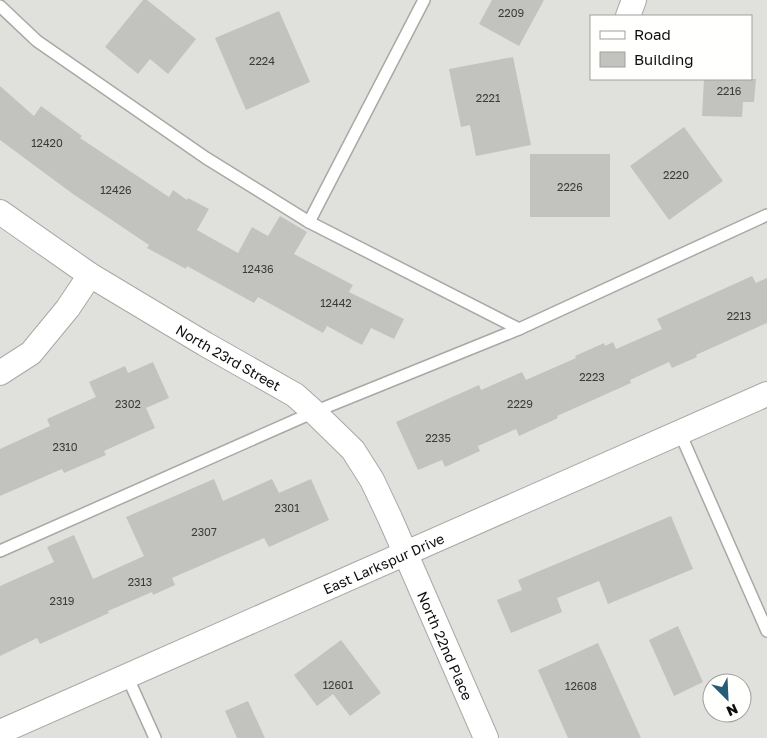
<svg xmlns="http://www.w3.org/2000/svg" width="767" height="738" font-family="'Golos Text',sans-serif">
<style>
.building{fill:#c2c2bf}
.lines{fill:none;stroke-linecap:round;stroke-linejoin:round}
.lane-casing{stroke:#a8a8a5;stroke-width:14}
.street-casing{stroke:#a8a8a5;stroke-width:26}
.lane{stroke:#fff;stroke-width:11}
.street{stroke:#fff;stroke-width:24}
.labels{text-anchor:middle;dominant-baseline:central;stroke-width:4;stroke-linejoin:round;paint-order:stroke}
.number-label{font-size:11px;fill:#3b3b3a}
.street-label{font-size:14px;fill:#0e0e0d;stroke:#fffffe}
</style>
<rect width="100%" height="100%" fill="#e0e0dd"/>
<g class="building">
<path d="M143,0H147L196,39L168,74L150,59L138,74L105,47Z"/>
<path d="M492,0H544L519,46L479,24Z"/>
<path d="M279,11L310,82L246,110L215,38Z"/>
<path d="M513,57L531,145L476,156L470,125L461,127L449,69Z"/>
<path d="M704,79H756L754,102H743L742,117L702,116Z"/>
<path d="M0,86L34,116L41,106L82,136L80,138L169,197L173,190L187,200L188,198L209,209L197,230L238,253L252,227L268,236L280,216L307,232L294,254L353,285L349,292L404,319L394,339L371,328L362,345L327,326L323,333L258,297L254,303L187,266L186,269L147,248L149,245L73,194L0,140Z"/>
<path d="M684,127L723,181L669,220L630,166Z"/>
<rect x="530" y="154" width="80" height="63"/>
<path d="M752,276L756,283L767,278V323L696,355L697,357L672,368L669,362L630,380L631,383L557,416L558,418L519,436L516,429L478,446L480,451L445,467L442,460L418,470L396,422L479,385L481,390L522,372L526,380L576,358L575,356L604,343L605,346L613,342L616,349L662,329L657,319Z"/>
<path d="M153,362L169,398L146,408L155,428L104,451L106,455L64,473L62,469L0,496V449L50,426L47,419L96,397L89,382L125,366L128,373Z"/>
<path d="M214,479L223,501L272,479L279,493L311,479L329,520L269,547L264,538L172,578L175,585L153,595L152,592L108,611L109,613L40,644L37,638L0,656V586L54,562L47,547L74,535L93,579L144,556L126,517Z"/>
<path d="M671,516L693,569L608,604L599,581L557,598L562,612L511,633L497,600L522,590L518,580Z"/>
<path d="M678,626L703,682L674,696L649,640Z"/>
<path d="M341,640L381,693L350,716L333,694L317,706L294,675Z"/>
<path d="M598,643L641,738H568L538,670Z"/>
<path d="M248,701L265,738H237L225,711Z"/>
</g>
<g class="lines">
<g class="lane-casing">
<g id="lane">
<path d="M0,6L37,41L206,158L309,222L519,329L767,215"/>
<path d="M309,222L424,0"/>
<path d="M680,433L767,631"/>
<path d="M0,551L314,412L519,329"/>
<path d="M127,676L155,738"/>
</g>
</g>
<g class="street-casing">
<g id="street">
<path d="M628,16L634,0"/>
<path id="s1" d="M0,212L90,275L205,344L295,395L314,412L353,450L372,480L390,518L486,738"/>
<path d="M0,373L31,353L68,308L90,275"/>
<path id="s2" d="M0,732L767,394"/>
</g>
</g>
<use href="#lane" class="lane"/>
<use href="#street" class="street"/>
</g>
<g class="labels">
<g class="number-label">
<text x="511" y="12">2209</text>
<text x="262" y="60">2224</text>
<text x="729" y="90">2216</text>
<text x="488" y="97">2221</text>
<text x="47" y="142">12420</text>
<text x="676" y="174">2220</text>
<text x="570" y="186">2226</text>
<text x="116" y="189">12426</text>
<text x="258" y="268">12436</text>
<text x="336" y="302">12442</text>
<text x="739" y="315">2213</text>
<text x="592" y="376">2223</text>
<text x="128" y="403">2302</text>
<text x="520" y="403">2229</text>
<text x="438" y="437">2235</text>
<text x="65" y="446">2310</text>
<text x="287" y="507">2301</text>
<text x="204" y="531">2307</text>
<text x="140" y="581">2313</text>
<text x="62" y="600">2319</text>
<text x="338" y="684">12601</text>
<text x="581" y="685">12608</text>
</g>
<g class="street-label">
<text stroke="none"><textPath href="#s1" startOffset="271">North 23rd Street</textPath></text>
<text stroke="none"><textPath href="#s2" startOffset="419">East Larkspur Drive</textPath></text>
<text stroke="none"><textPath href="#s1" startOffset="644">North 22nd Place</textPath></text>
</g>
</g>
<rect x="590" y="15" width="162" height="65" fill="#fffffe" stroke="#9f9f9e"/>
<rect x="600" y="31" width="25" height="8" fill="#ffffff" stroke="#9f9f9e"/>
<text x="634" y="40" font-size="15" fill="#0e0e0d">Road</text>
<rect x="600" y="52" width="25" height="15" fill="#c2c2bf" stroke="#9f9f9e"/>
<text x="634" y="65" font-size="15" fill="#0e0e0d">Building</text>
<g transform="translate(727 698) rotate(156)"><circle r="24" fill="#fffffe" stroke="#9f9f9e"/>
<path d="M0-4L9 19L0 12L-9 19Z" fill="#245d77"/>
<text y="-8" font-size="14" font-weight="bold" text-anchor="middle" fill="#0e0e0d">N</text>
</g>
</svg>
